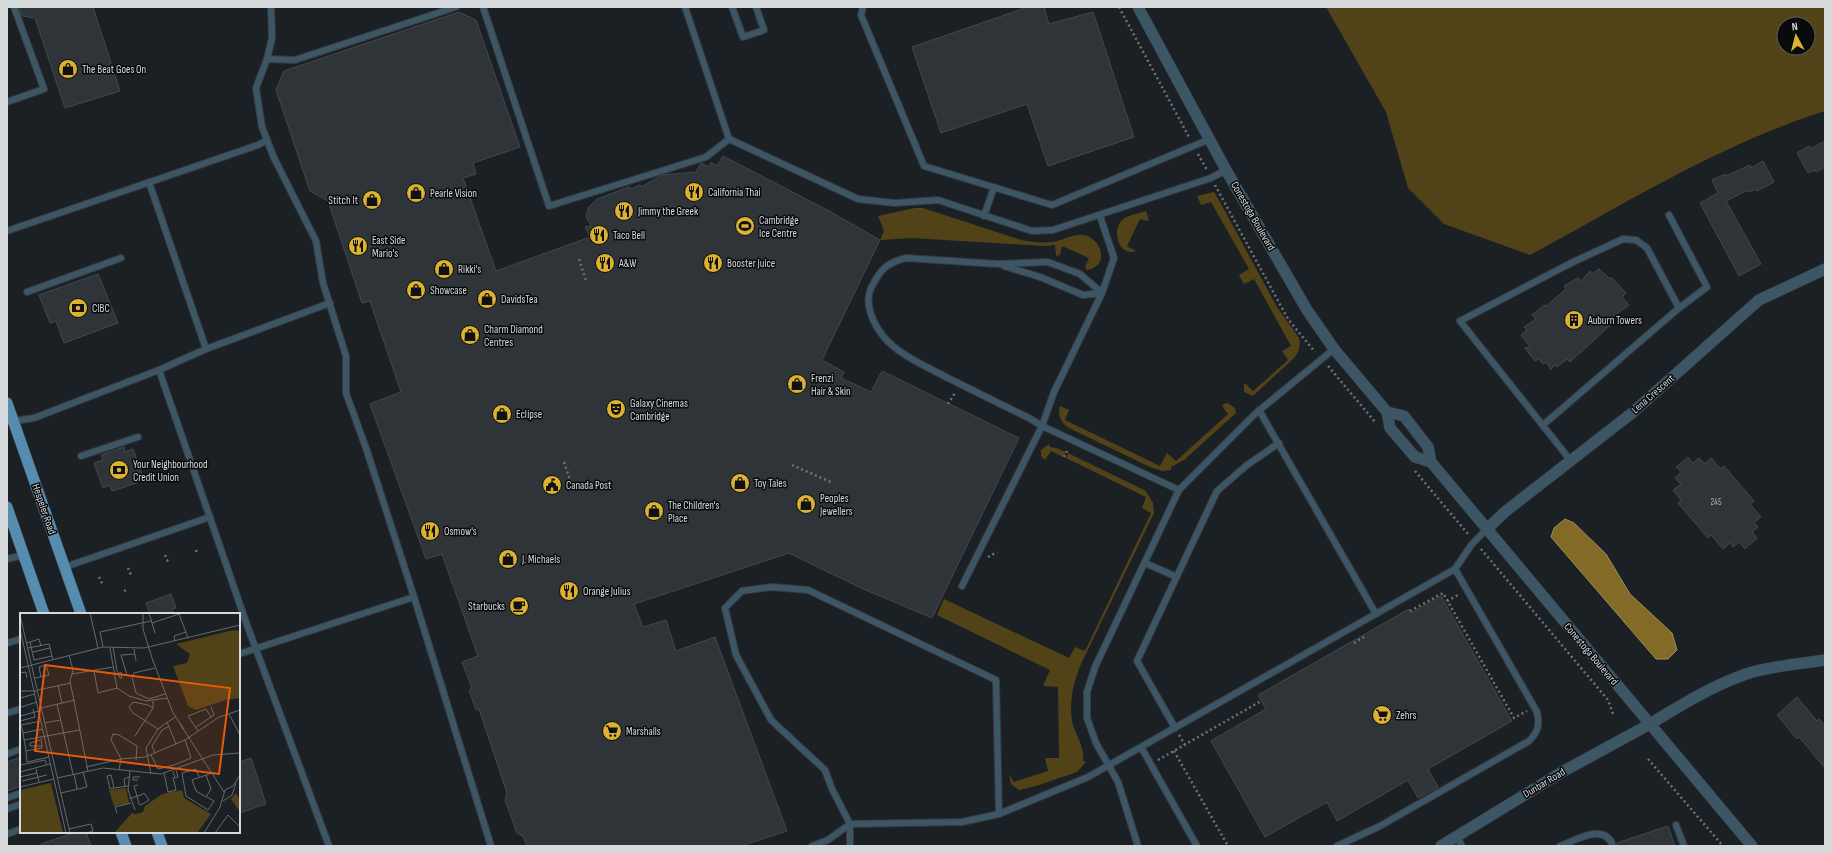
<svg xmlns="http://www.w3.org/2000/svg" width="1832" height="853" font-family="'Sofia Sans Condensed',sans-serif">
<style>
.green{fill:#524218;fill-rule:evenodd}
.water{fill:#836b27;stroke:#9c8c5e}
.building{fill:#2f3438;stroke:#42484c}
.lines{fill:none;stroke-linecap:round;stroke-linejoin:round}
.service-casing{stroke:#353a3e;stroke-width:8}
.minor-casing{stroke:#353a3e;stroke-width:12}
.tertiary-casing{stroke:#353a3e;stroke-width:12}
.primary-casing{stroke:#353a3e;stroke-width:12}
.path{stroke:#6f7376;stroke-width:2.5;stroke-dasharray:2 3;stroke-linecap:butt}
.service{stroke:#3d5666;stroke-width:6}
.minor{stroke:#3d5666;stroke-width:11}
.tertiary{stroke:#3d5666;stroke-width:11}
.primary{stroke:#568cae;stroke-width:11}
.labels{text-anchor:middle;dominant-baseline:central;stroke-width:3;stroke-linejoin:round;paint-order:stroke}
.number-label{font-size:9px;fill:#adb0b4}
.poi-label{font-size:11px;fill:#d7dadd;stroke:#080a0b;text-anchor:start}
.street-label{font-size:11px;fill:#d7dadd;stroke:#080a0b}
.inset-road{fill:none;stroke:#666a6e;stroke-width:1}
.view{fill:#e8590c;fill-opacity:0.15;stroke:#e8590c;stroke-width:2}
.inset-edge{fill:none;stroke:#d7dadd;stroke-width:2}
</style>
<rect width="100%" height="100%" fill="#1b2024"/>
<g class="green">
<path d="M1326,7H1825V111C1720,144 1626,203 1530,255L1444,224L1408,188L1386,112ZM1784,24H1808V48H1784Z"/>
<path d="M1214,192L1220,202L1277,307L1299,338C1301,345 1299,351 1295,357L1253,396L1244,392V384H1246L1253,391L1288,360L1282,351L1291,346L1254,279L1244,284L1239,275L1249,269L1211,202L1201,205L1197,196Z"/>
<path d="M915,208H923L1021,240C1031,242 1041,243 1052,242C1062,241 1074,233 1084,235C1101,238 1111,266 1087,270L1085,267L1089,258L1062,246L1060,255L1056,256L1055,245L1044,246L912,238L880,240L884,231L878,216Z"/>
<path d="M1146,211L1149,220L1147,221L1140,219L1127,246L1136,251C1119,257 1111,231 1122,220C1128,215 1139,213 1146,211Z"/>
<path d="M1228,403L1235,408L1236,413L1184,460L1171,467V470L1162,471L1150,467L1069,428C1061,423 1057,415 1060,406L1069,410L1065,420L1160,466L1167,453L1176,461L1228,414L1222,406L1224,404Z"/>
<path d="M1049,444L1050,447L1056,448L1066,452L1063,457L1051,451L1045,460L1041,456V450Z"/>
<path d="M1068,453L1146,491L1153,503L1154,513L1081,664C1073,683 1068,706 1073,725C1077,737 1085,749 1083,761L1086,762L1077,772L1036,786L1019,790L1011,784L1009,774L1014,782L1048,771L1045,758H1059L1058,687L1043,686L1050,670L937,615L944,599L1069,658L1075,647L1085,651L1151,513L1142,508L1146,497L1066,458Z"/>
</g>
<path class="water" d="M1565,519L1574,523L1606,554L1630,594L1672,633L1677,650L1668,659H1656L1551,537L1554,528Z"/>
<g class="building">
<path d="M19,7H93L120,91L65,108L35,18L22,16Z"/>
<path d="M1028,7H1044L1049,24L1093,12L1134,137L1048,166L1027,104L941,133L912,47Z"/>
<path d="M459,12L476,20L520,147L473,163L476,174L463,178L496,271L590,237L585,227L591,226L586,216L589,207L597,199L629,187L631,189L640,185L641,187L662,175L696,172L701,163L709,167L711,162L717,166L723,156L831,212L880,240L822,360L844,372L841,378L871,392L882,371L1019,438L932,618L861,588L789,553L634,604L643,627L666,620L676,651L715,637L787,831L741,846H527L523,836L517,833L505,800L507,793L479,709L476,710L469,690L472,688L462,662L478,656L442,554L426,559L370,404L401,392L370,301L362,303L328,201L310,191L276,90L284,71Z"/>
<path d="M1825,141V167L1816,172L1815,170L1808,173L1797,153L1809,146L1810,149Z"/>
<path d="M1763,161L1774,182L1757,191L1756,189L1749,192L1748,190L1726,201L1761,264L1739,276L1700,203L1718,193L1712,180L1725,174L1726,176L1750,165L1751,168Z"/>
<path d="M1599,269L1610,279L1611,277L1626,293L1622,297L1629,305L1611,318L1615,321L1570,362L1567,359L1557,367L1555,364L1551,370L1546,362L1543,364L1539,359L1535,361L1525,348L1530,347L1521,335L1527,330L1524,327L1536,319L1532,315L1544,305L1546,306L1566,289L1564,286L1578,278L1581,281L1590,271L1592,274Z"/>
<path d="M98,274L118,323L64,343L56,321L50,323L39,295Z"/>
<path d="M124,447L125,452L133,449L142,474L135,476L137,483L112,491L110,485L103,488L94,463L103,460L101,455Z"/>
<path d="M1688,457L1693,463L1699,458L1705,464L1711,458L1721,469L1724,466L1754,501L1750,504L1761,517L1754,522L1758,527L1752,532L1757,538L1745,549L1739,542L1733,547L1730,543L1723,549L1711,535L1708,538L1678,503L1681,500L1673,490L1681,484L1675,478L1681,472L1676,467Z"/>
<path d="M171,594L176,608L172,609L174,614H150L146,603Z"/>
<path d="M1441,596L1512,721L1428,769L1438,787L1418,798L1408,780L1337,821L1327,802L1265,837L1211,741L1266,709L1258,695L1409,609L1411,613Z"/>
<path d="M1797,697L1817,721L1819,719L1825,726V768L1799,737L1797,739L1777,715Z"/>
<path d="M21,757V786L7,791V762Z"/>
<path d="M251,758L266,804L239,813V762Z"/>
<path d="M1668,826L1675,846H1617V843Z"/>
<path d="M76,832H86L91,846H41V844Z"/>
</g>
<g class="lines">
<g class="service-casing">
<g id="service">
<path d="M271,7L272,38L267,59L256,88L262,127L274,158L316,241L323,283L346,356V393L367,451L414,597L491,846"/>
<path d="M483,7L549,206L706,157L729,139"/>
<path d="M685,7L729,139L858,199L895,203L938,200L1032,231L1053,230L1211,178L1226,170"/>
<path d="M732,7L743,37L764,30L756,7"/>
<path d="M863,7L861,15L924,166L1052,205L1210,139"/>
<path d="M267,59L295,60L456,7"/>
<path d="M7,102L44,89L14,7"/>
<path d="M149,182L206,349"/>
<path d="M984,216L994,187"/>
<path d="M7,231L258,145L267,140"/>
<path d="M1004,266L1040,277L1083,295L1102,293"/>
<path d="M27,292L121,258"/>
<path d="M1102,293L1080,274L1048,262L998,264L906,258C886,263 880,270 871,288C864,304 873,323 883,336C896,353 925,366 944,376C972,390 1000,404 1029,418L1042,426L1179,490"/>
<path d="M159,370L247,625L329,846"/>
<path d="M1259,410L1376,614"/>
<path d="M7,422L34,418L159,370L206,349L330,303"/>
<path d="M1543,425L1679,308"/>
<path d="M81,456L138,437"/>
<path d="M1571,461L1460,321L1571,263L1623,239L1636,240L1647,248L1679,308L1707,287L1669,215"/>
<path d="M7,559L24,555"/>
<path d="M1145,563L1177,577"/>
<path d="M65,567L210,517"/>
<path d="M962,586L1042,426L1054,392L1102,293L1114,258L1100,216"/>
<path d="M7,643L21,639"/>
<path d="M239,654L414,597"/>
<path d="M7,713L21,709"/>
<path d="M1175,728L1137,661L1217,491L1247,465L1279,443"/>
<path d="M1141,747L1197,846"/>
<path d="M7,754L21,749"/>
<path d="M7,798L21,793"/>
<path d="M7,809L21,804"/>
<path d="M1676,825L1684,846"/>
<path d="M7,834L21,829"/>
<path d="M1457,837L1462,846"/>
<path d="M812,846L828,840L850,824L962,822L999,814L1088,777L1455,569L1472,544L1487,529"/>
<path d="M850,846V824L832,789L825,770L771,720L736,655L725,608L742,591L772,587L808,590L996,680L999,814"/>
<path d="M1138,846L1118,782L1096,743L1087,718V692L1095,667L1179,490L1256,413L1334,349"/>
<path d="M1337,846L1380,826L1529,741C1538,732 1540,725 1537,712L1455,569"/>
<path d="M1560,846C1576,840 1605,822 1613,846"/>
</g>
</g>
<g class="minor-casing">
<g id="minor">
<path d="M1487,529L1506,511L1632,413L1759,300L1825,269"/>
<path d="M1650,724C1681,705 1712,686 1746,674C1771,666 1799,664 1825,660"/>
</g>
</g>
<g class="tertiary-casing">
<g id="tertiary">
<path d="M1138,7L1226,170L1307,310L1334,349L1387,412L1390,428L1415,457L1431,462"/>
<path d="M1387,412L1404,416L1428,447L1431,462L1752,846"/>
<path d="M1441,846L1562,772L1650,724"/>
</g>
</g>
<g class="primary-casing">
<g id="primary">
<path d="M7,403L81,614"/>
<path d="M7,507L44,614"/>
<path d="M121,832L126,846"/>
<path d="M157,832L162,846"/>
</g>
</g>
<g class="path">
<path d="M1119,7L1189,137"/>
<path d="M1198,154L1207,170"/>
<path d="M1215,185L1288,319L1315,352"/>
<path d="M579,259L586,281"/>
<path d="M1328,366L1376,423"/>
<path d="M948,404L955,393"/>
<path d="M1064,457L1067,451"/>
<path d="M564,462L571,483"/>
<path d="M792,465L831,482"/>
<path d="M1415,471L1468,534"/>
<path d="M1481,549L1608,700L1613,714"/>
<path d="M196,552L197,547"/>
<path d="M165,555L168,562"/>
<path d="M988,557L997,552"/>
<path d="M128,568L131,575"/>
<path d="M99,577L103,585"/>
<path d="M124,591L126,590"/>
<path d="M1447,601L1458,595"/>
<path d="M1410,611L1443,593L1514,718L1527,711"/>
<path d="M1354,643L1364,637"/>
<path d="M1179,735L1185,745"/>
<path d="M1174,751L1228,846"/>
<path d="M1648,759L1723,846"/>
<path d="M1158,760L1261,701"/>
</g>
<use href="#service" class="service"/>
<use href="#minor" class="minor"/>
<use href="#tertiary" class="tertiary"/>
<use href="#primary" class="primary"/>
</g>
<defs>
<g id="shop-disc" transform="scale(1)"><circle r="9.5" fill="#ddb233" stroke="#080a0b"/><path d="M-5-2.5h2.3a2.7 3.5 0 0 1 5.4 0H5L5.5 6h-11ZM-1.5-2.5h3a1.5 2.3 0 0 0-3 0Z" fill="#111"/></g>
<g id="restaurant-disc" transform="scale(1)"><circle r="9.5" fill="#ddb233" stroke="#080a0b"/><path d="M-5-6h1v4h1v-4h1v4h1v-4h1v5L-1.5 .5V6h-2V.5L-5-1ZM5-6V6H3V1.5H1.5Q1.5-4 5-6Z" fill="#111"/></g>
<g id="stadium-disc" transform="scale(1)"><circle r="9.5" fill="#ddb233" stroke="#080a0b"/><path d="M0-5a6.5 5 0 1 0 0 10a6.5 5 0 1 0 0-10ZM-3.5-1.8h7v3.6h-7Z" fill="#111"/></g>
<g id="bank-disc" transform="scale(1)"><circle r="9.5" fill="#ddb233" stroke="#080a0b"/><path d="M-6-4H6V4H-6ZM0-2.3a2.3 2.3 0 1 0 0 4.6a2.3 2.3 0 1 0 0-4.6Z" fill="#111"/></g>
<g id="building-disc" transform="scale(1)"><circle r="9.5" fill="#ddb233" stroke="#080a0b"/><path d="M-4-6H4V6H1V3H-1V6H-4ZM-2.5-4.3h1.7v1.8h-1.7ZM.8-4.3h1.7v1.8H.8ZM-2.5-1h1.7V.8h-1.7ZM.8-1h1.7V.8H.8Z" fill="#111"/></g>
<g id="theatre-disc" transform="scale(1)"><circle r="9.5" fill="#ddb233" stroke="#080a0b"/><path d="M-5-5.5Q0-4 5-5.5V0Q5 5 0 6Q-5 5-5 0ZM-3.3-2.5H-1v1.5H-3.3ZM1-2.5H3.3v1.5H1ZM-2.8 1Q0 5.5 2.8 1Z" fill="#111"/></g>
<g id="civic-disc" transform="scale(1)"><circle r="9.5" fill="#ddb233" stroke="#080a0b"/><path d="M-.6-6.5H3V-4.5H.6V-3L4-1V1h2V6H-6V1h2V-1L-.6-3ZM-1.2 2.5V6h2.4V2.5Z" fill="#111"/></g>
<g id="cafe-disc" transform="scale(1)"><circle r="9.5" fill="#ddb233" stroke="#080a0b"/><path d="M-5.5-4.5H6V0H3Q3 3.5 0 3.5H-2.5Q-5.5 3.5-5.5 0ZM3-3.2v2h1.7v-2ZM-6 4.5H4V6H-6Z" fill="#111"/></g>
<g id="supermarket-disc" transform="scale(1)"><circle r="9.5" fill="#ddb233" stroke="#080a0b"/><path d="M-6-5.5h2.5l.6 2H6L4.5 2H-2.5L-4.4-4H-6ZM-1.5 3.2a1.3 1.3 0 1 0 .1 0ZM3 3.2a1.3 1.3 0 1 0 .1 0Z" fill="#111"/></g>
</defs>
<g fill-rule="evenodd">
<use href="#shop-disc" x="68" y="69"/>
<use href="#restaurant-disc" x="694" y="192"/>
<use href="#shop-disc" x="416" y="193"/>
<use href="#shop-disc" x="372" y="200"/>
<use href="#restaurant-disc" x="624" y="211"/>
<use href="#stadium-disc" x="745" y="226"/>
<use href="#restaurant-disc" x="599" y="235"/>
<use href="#restaurant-disc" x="358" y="246"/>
<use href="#restaurant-disc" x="605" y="263"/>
<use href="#restaurant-disc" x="713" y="263"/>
<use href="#shop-disc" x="444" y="269"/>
<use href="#shop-disc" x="416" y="290"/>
<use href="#shop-disc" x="487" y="299"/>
<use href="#bank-disc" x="78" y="308"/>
<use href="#building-disc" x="1574" y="320"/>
<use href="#shop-disc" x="470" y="335"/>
<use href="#shop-disc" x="797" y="384"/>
<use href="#theatre-disc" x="616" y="409"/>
<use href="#shop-disc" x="502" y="414"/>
<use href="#bank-disc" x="119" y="470"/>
<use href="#shop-disc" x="740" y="483"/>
<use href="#civic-disc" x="552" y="485"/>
<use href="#shop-disc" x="806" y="504"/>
<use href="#shop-disc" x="654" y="511"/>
<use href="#restaurant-disc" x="430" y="531"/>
<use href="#shop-disc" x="508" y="559"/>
<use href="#restaurant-disc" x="569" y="591"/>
<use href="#cafe-disc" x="519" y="606"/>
<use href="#supermarket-disc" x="1382" y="715"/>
<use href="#supermarket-disc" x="612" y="731"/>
</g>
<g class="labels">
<g class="number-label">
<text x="1716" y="502">245</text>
</g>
<g class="poi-label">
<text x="82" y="69">The Beat Goes On</text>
<text x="708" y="192">California Thai</text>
<text x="430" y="193">Pearle Vision</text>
<text x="358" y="200" text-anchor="end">Stitch It</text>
<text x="638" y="211">Jimmy the Greek</text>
<text x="759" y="220">Cambridge<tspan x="759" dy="13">Ice Centre</tspan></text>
<text x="613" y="235">Taco Bell</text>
<text x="372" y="240">East Side<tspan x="372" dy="13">Mario's</tspan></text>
<text x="619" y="263">A&amp;W</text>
<text x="727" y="263">Booster Juice</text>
<text x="458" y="269">Rikki's</text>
<text x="430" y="290">Showcase</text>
<text x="501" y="299">DavidsTea</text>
<text x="92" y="308">CIBC</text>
<text x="1588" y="320">Auburn Towers</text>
<text x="484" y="329">Charm Diamond<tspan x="484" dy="13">Centres</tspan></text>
<text x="811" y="378">Frenzi<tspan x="811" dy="13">Hair &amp; Skin</tspan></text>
<text x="630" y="403">Galaxy Cinemas<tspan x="630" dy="13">Cambridge</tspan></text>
<text x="516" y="414">Eclipse</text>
<text x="133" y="464">Your Neighbourhood<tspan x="133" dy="13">Credit Union</tspan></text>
<text x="754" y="483">Toy Tales</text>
<text x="566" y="485">Canada Post</text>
<text x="820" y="498">Peoples<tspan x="820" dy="13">Jewellers</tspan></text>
<text x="668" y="505">The Children's<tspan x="668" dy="13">Place</tspan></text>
<text x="444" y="531">Osmow's</text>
<text x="522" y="559">J. Michaels</text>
<text x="583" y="591">Orange Julius</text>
<text x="505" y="606" text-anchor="end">Starbucks</text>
<text x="1396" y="715">Zehrs</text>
<text x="626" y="731">Marshalls</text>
</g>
<g class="street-label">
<text transform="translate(1253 216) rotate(60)">Conestoga Boulevard</text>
<text transform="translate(1653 394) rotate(-41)">Lena Crescent</text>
<text transform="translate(44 509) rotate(71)">Hespeler Road</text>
<text transform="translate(1591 654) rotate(50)">Conestoga Boulevard</text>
<text transform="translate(1544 783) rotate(-31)">Dunbar Road</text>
</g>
</g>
<g transform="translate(20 613)">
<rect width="220" height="220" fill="#1b2024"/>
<path d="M214,17L220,18V85L205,87L176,97L168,93L153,53L167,50L170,41L156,31ZM31,170L43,220H0V177ZM106,175L109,190L94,193L89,177ZM162,177L164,185L191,201L177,220H94L112,200L116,201L123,199L125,193L142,181ZM216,180L220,187V199L211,186Z" fill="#524218"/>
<path class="inset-road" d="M70,0L78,35M123,0V16L132,45L153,100L164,116M129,0L135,20M0,2L50,220M132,10L159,1L168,25M0,16L46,220M155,28L154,23L166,19M10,29L14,47L32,43L33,46M7,30L19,26L21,33M83,34L80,19L131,8M93,34L97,58L100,65H102L101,59L99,60M8,35L29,31L32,43M90,35L97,75L109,83L126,88L147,85M114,36L116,48M13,39L30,35M49,42L53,57L50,68L68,158M0,55L83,34L124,35L220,12M135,55L114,60L112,64L116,80L129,86L145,81M74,58L78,80L97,75M0,60L6,59L7,65M52,61L93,54M107,62L101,42L115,41M15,65L29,62L26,52L19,54L21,64M38,72L42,90M18,77L51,70M0,78H18M0,85L15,81M37,91L53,161M1,94L17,89M21,95L55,87M133,95L128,92L113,89L109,94L113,100L138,116M209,101L220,122M0,103L19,98M0,108L15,104L13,96M21,108L1,112L3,120L23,116M147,109L156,131M25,110L40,107M160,111L204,179M176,114L191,104M178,118L168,103L186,96L191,104L194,102L191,94M3,120L6,138M115,123L133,95V88M4,127L60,117M20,127L10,130V133H22L21,125M22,133V135L6,138L7,149L29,144M135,140L132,133L142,117L149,113M131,142L138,156L154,152L171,145L165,127M0,152L25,147L27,152M66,154L101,146L125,144L165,127L199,104L220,97M16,156L19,169M99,157L101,146L91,127L93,121L99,122L117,133L116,147M110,158L108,177L115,197M153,158L155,165L158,164L156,157M0,159L30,151M144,160L148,179L156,177L153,164M54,161L57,176M131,161L126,135L138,116L155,104M186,162L191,176L186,184L176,178L172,167L192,160M0,164L17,160M179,164L176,156L162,160L166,183L188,197L194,188L187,184M37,165L83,155L141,161L193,142L220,140M118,167H113V164H120M2,168L27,162M0,174L34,166M105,174L104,166L109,164M94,175L90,176L87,163L91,162L94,175L108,173M41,180L67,174L63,159M109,185H112L117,183L121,182L124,180L129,187L121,192L119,191L117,183L114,173L118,172M203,188L212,182L216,170M97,200L95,194L111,190M49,216L71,211L73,218L67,220M184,220L200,194L205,177L213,173L220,162M195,220L208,202L220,214"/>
<path class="view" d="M25,52L210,75L199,161L15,138Z"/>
<rect width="220" height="220" class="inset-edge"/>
</g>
<rect width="1832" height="853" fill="none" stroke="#d7dadd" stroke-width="16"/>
<g transform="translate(1796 36) rotate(353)"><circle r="19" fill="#080a0b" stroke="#5b5d5f"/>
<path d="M0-3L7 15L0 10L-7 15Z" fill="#ddb233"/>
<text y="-6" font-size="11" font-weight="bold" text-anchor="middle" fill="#d7dadd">N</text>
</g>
</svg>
